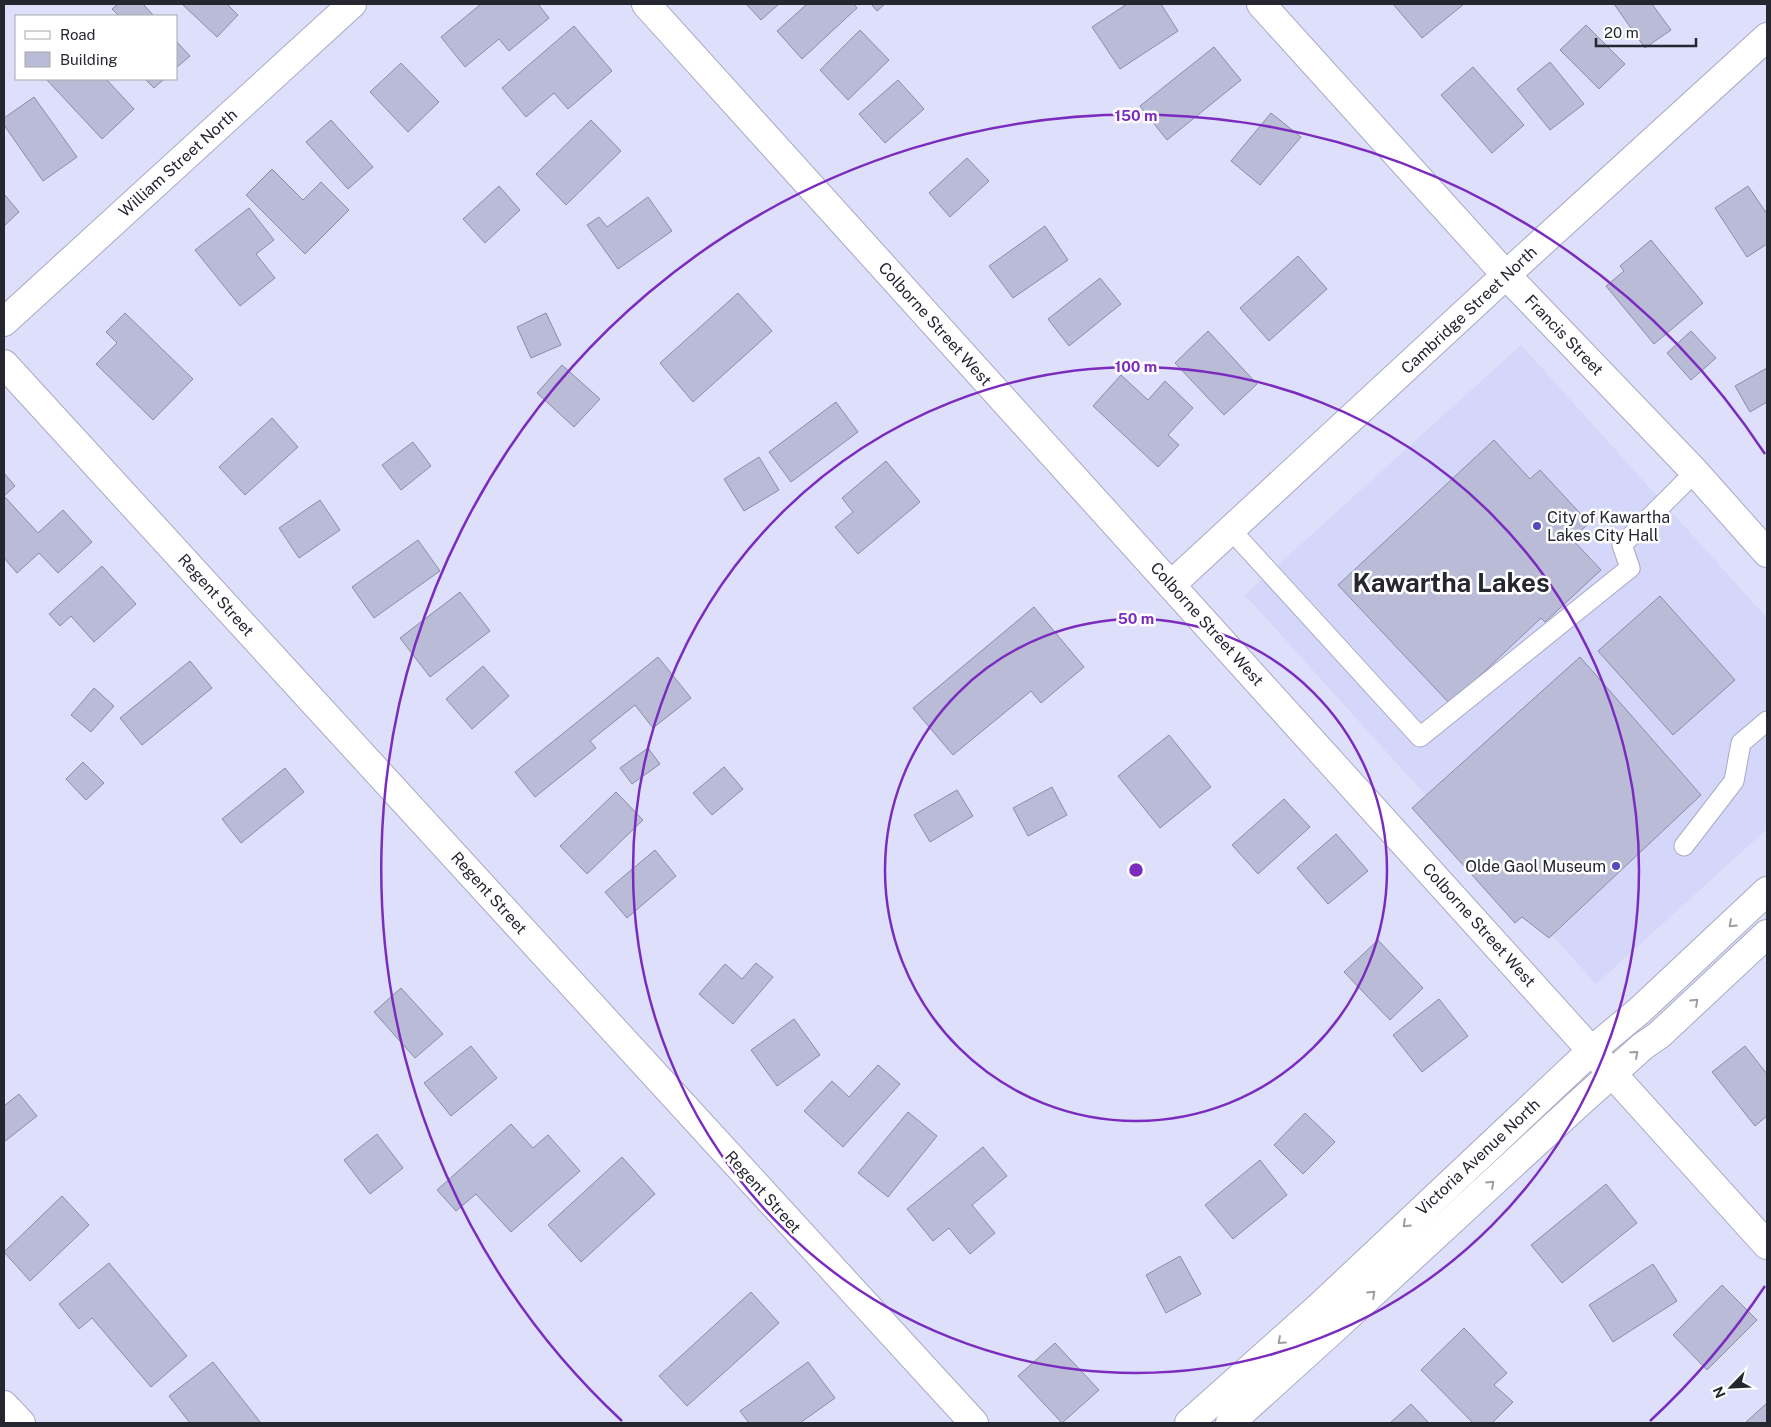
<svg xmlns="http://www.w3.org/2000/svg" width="1771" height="1427" font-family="'Public Sans',sans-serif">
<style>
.built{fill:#d4d6fa}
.building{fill:#b9bbd7;stroke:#8b8ca6}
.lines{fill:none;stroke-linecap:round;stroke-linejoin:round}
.service-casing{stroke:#a8a9c4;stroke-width:21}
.minor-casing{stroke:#a8a9c4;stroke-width:30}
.tertiary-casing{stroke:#a8a9c4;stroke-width:30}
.secondary-casing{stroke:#a8a9c4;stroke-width:30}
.service{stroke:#fff;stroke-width:19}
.minor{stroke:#fff;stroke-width:28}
.tertiary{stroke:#fff;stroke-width:28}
.secondary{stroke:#fff;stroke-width:28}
.oneway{stroke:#9d9da2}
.ring{fill:none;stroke:#7b2cbf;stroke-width:2.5}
.poi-dot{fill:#574ac1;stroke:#fff;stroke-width:2}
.labels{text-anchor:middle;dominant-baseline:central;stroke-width:5;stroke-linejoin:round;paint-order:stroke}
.street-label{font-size:16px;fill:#252630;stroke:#fff}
.poi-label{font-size:16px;fill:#252630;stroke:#fff;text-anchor:start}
.town-label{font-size:26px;font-weight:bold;fill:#252630;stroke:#fff}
.centre{fill:#7b2cbf;stroke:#fff;stroke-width:2.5}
.ring-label{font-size:15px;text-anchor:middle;font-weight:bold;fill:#7b2cbf;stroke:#fff;stroke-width:5;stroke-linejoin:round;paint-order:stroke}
</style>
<rect width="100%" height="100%" fill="#dddffb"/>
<path class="built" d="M1521,345L1767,618V829L1596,984L1245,595Z"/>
<g class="building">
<path d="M118,4H143L154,16H119L112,9Z"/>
<path d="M182,4H227L238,15L217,37Z"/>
<path d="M481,4H538L549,18L509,51L499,39L465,67L441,37Z"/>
<path d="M746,4H779L761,20Z"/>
<path d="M807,4H854L857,8L802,59L777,31Z"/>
<path d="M871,4H885L877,11Z"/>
<path d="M1127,4H1161L1178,31L1120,69L1092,27Z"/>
<path d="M1393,4H1464L1422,38Z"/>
<path d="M1614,4H1652L1671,30L1645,48Z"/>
<path d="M1586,25L1625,64L1599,89L1560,50Z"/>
<path d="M574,26L612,71L568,109L554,93L526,117L502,88Z"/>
<path d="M860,30L889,60L848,100L820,70Z"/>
<path d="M176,41L190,56L176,68Z"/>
<path d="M1214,47L1241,80L1167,140L1140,106Z"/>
<path d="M1550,62L1584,104L1550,130L1517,89Z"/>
<path d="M401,63L439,102L408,132L370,92Z"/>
<path d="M1473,67L1524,125L1492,153L1441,95Z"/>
<path d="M46,79H106L134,109L102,139Z"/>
<path d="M145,79H164L154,88Z"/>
<path d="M898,80L924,109L885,143L859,114Z"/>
<path d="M34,97L77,157L43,181L4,125V118Z"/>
<path d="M1271,113L1301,137L1260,185L1231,161Z"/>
<path d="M331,120L373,167L348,189L306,142Z"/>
<path d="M591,120L621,151L566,205L536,174Z"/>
<path d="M967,158L989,181L950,217L929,193Z"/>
<path d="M272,169L303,200L321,182L349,210L305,254L246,195Z"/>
<path d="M499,186L520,210L485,243L463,219Z"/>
<path d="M1748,186L1767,214V244L1747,257L1715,208Z"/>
<path d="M4,194L19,212L4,226Z"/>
<path d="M648,197L672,231L618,269L587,225L599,217L607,227Z"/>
<path d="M249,208L274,240L256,254L275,278L240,306L195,250Z"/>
<path d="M1045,226L1068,260L1013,298L989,266Z"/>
<path d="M1651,240L1703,303L1654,344L1606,286L1624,271L1620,266Z"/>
<path d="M1298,256L1327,289L1269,341L1240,308Z"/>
<path d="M1100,278L1121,304L1069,346L1048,319Z"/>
<path d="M738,293L772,331L693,402L660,363Z"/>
<path d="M125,313L193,379L153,420L96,364L117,343L106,332Z"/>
<path d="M546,313L561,345L531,358L517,327Z"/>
<path d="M1208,331L1257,384L1224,415L1175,363Z"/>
<path d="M1691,331L1716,358L1691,380L1667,353Z"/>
<path d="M562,365L600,399L574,427L537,393Z"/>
<path d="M1767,368V402L1750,412L1735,386Z"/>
<path d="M1121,375L1148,400L1165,381L1193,408L1168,435L1179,445L1158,467L1093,406Z"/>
<path d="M836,402L858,432L791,482L769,452Z"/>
<path d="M272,418L298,447L245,495L219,467Z"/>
<path d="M1494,440L1530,479L1540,470L1589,523L1572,539L1601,570L1545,622L1541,618L1450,704L1338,585Z"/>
<path d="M413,442L431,466L401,490L382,465Z"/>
<path d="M759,457L779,490L744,511L724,479Z"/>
<path d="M886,461L920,502L858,554L835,527L853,512L842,498Z"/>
<path d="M4,473L15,486L4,496L38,533L63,510L92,542L58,573L39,553L17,573L4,558Z"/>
<path d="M320,500L340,530L299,558L279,528Z"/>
<path d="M418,540L440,571L374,618L352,587Z"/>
<path d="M102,566L136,604L94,642L71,616L60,626L49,614Z"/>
<path d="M460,592L490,631L430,677L400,638Z"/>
<path d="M1660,596L1735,680L1673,735L1598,651Z"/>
<path d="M1034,607L1084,667L1041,703L1031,691L953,755L913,708Z"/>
<path d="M658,657L691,698L653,728L635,705L590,741L596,748L535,797L515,772Z"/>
<path d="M1580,657L1701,795L1549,938L1522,917L1515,923L1412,808Z"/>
<path d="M190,661L212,688L142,745L120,718Z"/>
<path d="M483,666L509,696L472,729L446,699Z"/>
<path d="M94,688L114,706L91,732L71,715Z"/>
<path d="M1169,735L1211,787L1160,828L1118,776Z"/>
<path d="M648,748L660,764L632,784L620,768Z"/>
<path d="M83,762L104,783L86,800L66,779Z"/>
<path d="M724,767L743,789L712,815L693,793Z"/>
<path d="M285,768L304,792L241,843L222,819Z"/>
<path d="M1052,787L1067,815L1028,836L1013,808Z"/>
<path d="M957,790L973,816L930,842L914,815Z"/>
<path d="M616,792L643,820L587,874L560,846Z"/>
<path d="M1284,799L1310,827L1258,874L1232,845Z"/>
<path d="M1336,834L1368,871L1328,904L1297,868Z"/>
<path d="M655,850L676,876L627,918L605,892Z"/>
<path d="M1378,940L1423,988L1390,1020L1344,972Z"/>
<path d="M756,963L773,977L733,1024L699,994L725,964L742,979Z"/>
<path d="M401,988L443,1034L415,1058L374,1012Z"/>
<path d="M1439,999L1468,1036L1422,1072L1393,1035Z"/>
<path d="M794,1019L820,1055L777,1086L751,1050Z"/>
<path d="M471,1046L497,1078L451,1116L424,1083Z"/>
<path d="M1745,1046L1767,1074V1116L1755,1126L1712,1072Z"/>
<path d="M878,1065L900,1084L843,1147L804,1111L832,1081L849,1097Z"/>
<path d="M19,1094L37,1116L4,1142V1106Z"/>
<path d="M908,1112L937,1136L888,1197L858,1173Z"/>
<path d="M1305,1113L1335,1142L1303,1174L1274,1145Z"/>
<path d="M511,1124L533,1148L548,1135L580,1171L511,1232L476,1194L456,1211L437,1190Z"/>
<path d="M377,1134L403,1168L370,1194L344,1160Z"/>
<path d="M983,1147L1007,1176L972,1205L995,1233L970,1254L949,1228L933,1241L907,1209Z"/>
<path d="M622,1157L655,1194L581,1262L548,1225Z"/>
<path d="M1260,1160L1287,1195L1233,1239L1205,1205Z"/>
<path d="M1606,1184L1637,1223L1562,1283L1531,1245Z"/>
<path d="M62,1196L89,1225L30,1281L4,1252Z"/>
<path d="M1180,1256L1201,1294L1166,1313L1146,1275Z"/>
<path d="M109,1263L187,1356L151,1387L92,1318L79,1329L59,1304Z"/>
<path d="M1653,1264L1677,1301L1613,1342L1589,1305Z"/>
<path d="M1722,1285L1757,1320L1707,1370L1673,1335Z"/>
<path d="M751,1292L779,1323L687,1406L659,1376Z"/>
<path d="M1464,1328L1507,1373L1494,1385L1513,1402L1492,1423H1473L1421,1370Z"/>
<path d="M1055,1343L1099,1390L1062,1423L1018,1376Z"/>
<path d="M213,1362L261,1423H190L169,1396Z"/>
<path d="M808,1362L835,1398L800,1423H749L740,1411Z"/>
<path d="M1767,1403V1423H1745Z"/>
<path d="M1411,1404L1429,1423H1390Z"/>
</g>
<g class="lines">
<g class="service-casing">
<g id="service">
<path d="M1231,530L1420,737L1630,568L1622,545L1695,472"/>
<path d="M1684,846L1734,781L1741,743L1767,721"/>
</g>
</g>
<g class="minor-casing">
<g id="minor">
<path d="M1261,4L1506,275L1695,472L1767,553"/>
<path d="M4,364L974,1423"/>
<path d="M1171,585L1506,275L1767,37"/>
<path d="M4,1405L21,1423"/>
<path d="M1189,1423L1318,1308L1592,1050L1639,1011L1767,891"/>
<path d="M1230,1423L1336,1327L1577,1105L1643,1046L1659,1035L1767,934"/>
</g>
</g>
<g class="tertiary-casing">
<path id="tertiary" d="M4,322L352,4"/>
</g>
<g class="secondary-casing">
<path id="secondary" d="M646,4L1767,1245"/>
</g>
<use href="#service" class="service"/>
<use href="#minor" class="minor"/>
<use href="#tertiary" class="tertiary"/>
<use href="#secondary" class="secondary"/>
</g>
<defs><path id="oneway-chevron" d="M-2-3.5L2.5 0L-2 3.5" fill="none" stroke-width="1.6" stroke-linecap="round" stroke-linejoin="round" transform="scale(1.25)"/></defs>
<g class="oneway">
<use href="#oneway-chevron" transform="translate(1732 924) rotate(137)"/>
<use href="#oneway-chevron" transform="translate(1695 1002) rotate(-43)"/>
<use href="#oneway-chevron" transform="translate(1635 1054) rotate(-41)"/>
<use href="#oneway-chevron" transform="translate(1491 1184) rotate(-43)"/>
<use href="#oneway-chevron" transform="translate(1406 1224) rotate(137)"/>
<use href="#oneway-chevron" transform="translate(1372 1294) rotate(-43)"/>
<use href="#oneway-chevron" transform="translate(1281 1341) rotate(138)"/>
</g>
<g class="ring">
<circle cx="1136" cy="870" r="251"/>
<circle cx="1136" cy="870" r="503"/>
<path d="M1765 1286A754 754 0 0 1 1650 1421M622 1421A754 754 0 1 1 1765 454"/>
</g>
<g class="poi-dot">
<circle cx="1537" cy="526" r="5"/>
<circle cx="1616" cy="866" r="5"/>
</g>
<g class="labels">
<g class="street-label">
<text transform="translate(178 163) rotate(-42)">William Street North</text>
<text transform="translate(1469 310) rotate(-43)">Cambridge Street North</text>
<text transform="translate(935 324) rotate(48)">Colborne Street West</text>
<text transform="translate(1564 335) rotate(46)">Francis Street</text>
<text transform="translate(216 595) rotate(48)">Regent Street</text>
<text transform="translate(1207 624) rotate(48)">Colborne Street West</text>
<text transform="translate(489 893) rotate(48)">Regent Street</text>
<text transform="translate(1479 925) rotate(48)">Colborne Street West</text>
<text transform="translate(1478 1157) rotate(-43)">Victoria Avenue North</text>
<text transform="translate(763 1192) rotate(48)">Regent Street</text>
</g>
<g class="poi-label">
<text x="1547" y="517">City of Kawartha<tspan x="1547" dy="18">Lakes City Hall</tspan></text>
<text x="1606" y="866" text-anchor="end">Olde Gaol Museum</text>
</g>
<g class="town-label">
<text x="1451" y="582">Kawartha Lakes</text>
</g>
</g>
<circle cx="1136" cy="870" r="8" class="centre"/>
<g class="ring-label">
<text x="1136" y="121">150 m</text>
<text x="1136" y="372">100 m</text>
<text x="1136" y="624">50 m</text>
</g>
<rect width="1771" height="1427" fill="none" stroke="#252630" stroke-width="10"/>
<rect x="15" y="15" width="162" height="65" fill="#ffffff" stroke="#a8a8ac"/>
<rect x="25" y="31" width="25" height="8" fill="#ffffff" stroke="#a8a8ac"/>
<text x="60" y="40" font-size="15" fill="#252630">Road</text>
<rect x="25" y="52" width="25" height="15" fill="#b9bbd7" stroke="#a8a8ac"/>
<text x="60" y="65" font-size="15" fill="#252630">Building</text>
<g transform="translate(1731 1387) rotate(246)" stroke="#ffffff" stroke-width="4" paint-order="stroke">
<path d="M0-4L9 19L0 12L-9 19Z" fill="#252630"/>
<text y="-8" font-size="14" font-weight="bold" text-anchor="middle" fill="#252630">N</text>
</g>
<path d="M1596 38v8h100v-8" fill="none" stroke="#252630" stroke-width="2.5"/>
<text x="1604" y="38" font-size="15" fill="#252630" stroke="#ffffff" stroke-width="4" paint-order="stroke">20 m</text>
</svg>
